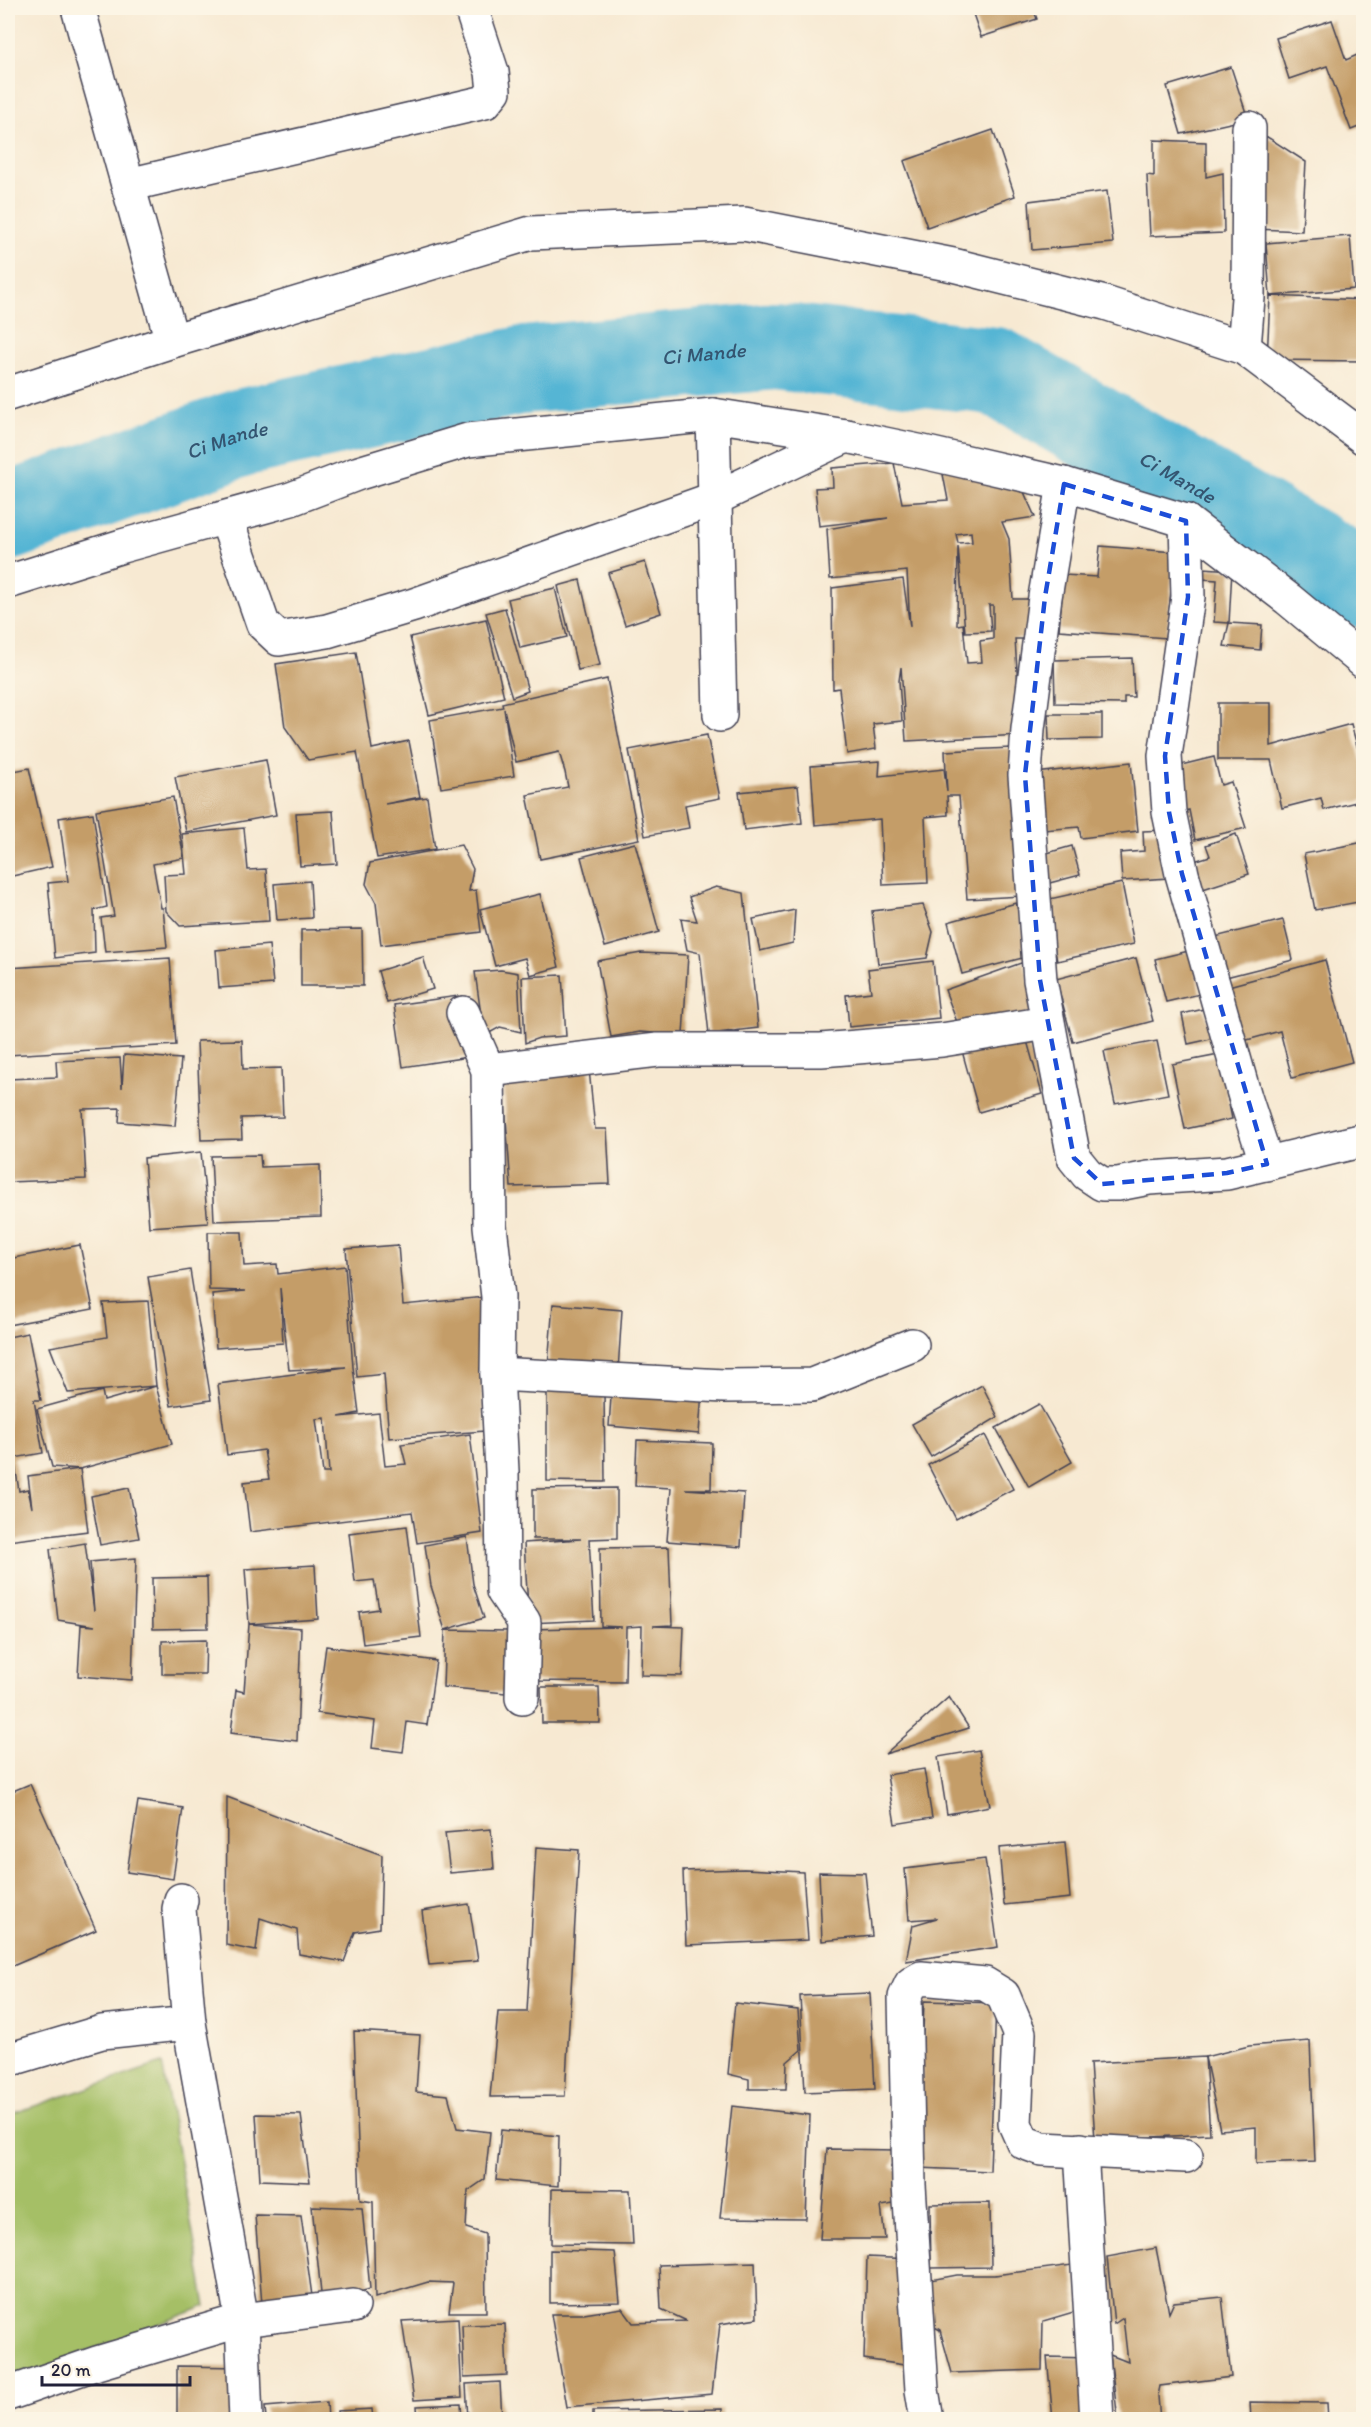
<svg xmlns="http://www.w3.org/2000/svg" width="1371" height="2427" font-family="Itim,sans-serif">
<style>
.green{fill:#a5bf66;stroke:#647050;stroke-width:1.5}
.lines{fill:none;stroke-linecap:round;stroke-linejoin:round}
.river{stroke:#55b5d4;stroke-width:88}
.building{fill:#c49d68;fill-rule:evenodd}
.street-casing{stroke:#424052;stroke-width:36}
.street{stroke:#fff;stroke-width:33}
.marked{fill:none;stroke:#1d4ed8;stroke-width:4.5;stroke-dasharray:12 8;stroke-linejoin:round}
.labels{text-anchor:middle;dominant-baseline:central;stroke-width:4.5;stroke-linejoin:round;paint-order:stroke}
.water-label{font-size:21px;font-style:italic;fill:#345571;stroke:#fcf5e5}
</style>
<rect width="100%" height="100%" fill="#fcf5e5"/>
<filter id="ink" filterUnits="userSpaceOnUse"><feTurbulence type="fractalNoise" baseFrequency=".0167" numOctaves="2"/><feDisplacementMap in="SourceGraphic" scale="12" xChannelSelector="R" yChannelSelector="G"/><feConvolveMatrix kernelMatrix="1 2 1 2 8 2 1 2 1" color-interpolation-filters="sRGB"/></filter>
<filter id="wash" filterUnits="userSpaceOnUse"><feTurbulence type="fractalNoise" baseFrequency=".008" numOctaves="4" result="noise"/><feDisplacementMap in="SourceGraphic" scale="24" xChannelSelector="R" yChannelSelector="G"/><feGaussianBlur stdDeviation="1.35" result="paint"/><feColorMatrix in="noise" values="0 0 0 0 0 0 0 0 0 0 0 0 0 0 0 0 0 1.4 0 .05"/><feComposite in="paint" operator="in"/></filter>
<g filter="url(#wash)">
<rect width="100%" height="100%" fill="#f7e9d2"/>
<path class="green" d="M162,2063L206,2306L8,2382V2115Z"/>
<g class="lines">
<path class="river" id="s1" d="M8,517L240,433L523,370L775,346L995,371L1364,584"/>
</g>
<g id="blocks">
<g class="building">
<path d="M971,8H1033L1037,19L981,37Z"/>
<path d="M1332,20L1346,60L1364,52V125L1351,130L1327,66L1289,79L1276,38Z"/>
<path d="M1231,67L1248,119L1181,134L1167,86Z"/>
<path d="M993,130L1015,196L927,227L904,161Z"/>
<path d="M1258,131L1306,162L1302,231L1255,229Z"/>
<path d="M1154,140L1206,142V177L1223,173L1224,233L1150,236L1147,175L1154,176Z"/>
<path d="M1107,191L1113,243L1032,250L1029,201Z"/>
<path d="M1350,236L1354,289L1270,296L1266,243Z"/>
<path d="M1270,296L1364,300V361L1267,360Z"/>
<path d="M894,463L902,503L948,500L941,464L1020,483L1035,517L1002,522L1009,539L1013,599H1031L1032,639H1015L1021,735L906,741L901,667L899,681L902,721L873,724L876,749L847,754L839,688L833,689L832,588L903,579L910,627L907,571L830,579L827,529L888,518L819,526L815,488L833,487L832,468ZM971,532L972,542L958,543L956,534ZM958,546L965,632L991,631L989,605H993V639L980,641L982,662L967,663L963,624L957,625Z"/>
<path d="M1100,546L1174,552L1167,638L1059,630L1064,575L1097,577Z"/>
<path d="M645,562L661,613L625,625L608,573Z"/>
<path d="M1203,568L1232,570L1229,623L1214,622L1217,580L1203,579Z"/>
<path d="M580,580L600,665L578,670L558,586Z"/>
<path d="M555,588L567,637L520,648L508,599Z"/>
<path d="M505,608L528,691L512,697L486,613Z"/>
<path d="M486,619L504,697L429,715L410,637Z"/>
<path d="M1229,623L1262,625L1260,650L1224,646Z"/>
<path d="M356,652L372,749L409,741L420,797L385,804L427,797L435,849L377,858L357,752L308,760L285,727L276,664Z"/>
<path d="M1132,658L1134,697H1124V704L1055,703L1054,660Z"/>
<path d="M607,679L639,839L540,859L527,795L568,787L565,772L559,752L516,762L504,709L514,776L441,788L430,720L503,707L502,703Z"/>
<path d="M1218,703H1271V746L1351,724L1364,771V800L1324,810L1321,798L1282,808L1271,760H1218Z"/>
<path d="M1048,714H1102V739L1049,740Z"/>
<path d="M707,735L720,798L685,805L689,828L645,836L629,750Z"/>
<path d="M1011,748L1022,896L967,899L959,796H947L948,815L925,817L928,883L883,885L880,819L815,825L811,766L880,761L879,776L944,769L947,792L945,751Z"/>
<path d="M1214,757L1221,785L1231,782L1246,828L1195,840L1189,810L1180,812L1169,768Z"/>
<path d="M266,760L276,815L186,832L175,777Z"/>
<path d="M1131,762L1138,831L1081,838L1079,827L1043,830L1036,773Z"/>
<path d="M29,768L52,867L8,877V772Z"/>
<path d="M798,786L802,823L744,830L739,792Z"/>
<path d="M173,797L184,858L153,864L161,908H163L167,947L105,952L101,918L114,916L96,810Z"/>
<path d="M333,811L337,864L300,866L296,813Z"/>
<path d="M93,813L107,907L94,910L95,953L55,958L48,883L68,881L59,818Z"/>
<path d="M244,828L248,870L266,869L269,921L180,926L166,911L164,875L186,874L182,834Z"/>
<path d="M1165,830L1169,878L1122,881L1120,853L1144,851L1143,831Z"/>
<path d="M1236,834L1249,874L1200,890L1191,862L1210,856L1206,845Z"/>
<path d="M1364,842V901L1315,910L1304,854Z"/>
<path d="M635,843L659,932L605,947L581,857Z"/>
<path d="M461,845L473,869L469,891L476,890L481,932L381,945L376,903L366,884L370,863Z"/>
<path d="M1072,846L1080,875L1042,885L1033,857Z"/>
<path d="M310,881L312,918L277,920L274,884Z"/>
<path d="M1122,883L1134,944L1057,961L1045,900Z"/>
<path d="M716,887L744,893L758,1028L709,1034L700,953L687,950L681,919L697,921L689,897Z"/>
<path d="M540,894L559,967L530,975L525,958L495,966L480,909Z"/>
<path d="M1016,903L1030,956L962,974L948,922Z"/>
<path d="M923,905L933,932L927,958L878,964L872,911Z"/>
<path d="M795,910L793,943L760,951L753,919Z"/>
<path d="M1283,920L1293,960L1226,977L1215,937Z"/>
<path d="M362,929L363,986H301V930Z"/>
<path d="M269,945L273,984L219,988L216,950Z"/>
<path d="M1193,950L1200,994L1166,1002L1155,959Z"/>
<path d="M641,953L688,955L683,1035L640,1032L611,1037L597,961Z"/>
<path d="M423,957L433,989L387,1003L378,971Z"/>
<path d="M170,958L176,1045L8,1055V968Z"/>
<path d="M1136,958L1153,1021L1073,1042L1056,979Z"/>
<path d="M1325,960L1352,1062L1292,1078L1280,1031L1236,1043L1221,988Z"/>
<path d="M933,961L939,1018L849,1027L846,995L871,992L868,969Z"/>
<path d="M1024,962L1038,1012L961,1033L945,990Z"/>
<path d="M501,970L518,973L521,1032L500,1027L484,1036L475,972Z"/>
<path d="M562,975L566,1036L539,1038L525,1043L522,977Z"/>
<path d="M458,996L468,1057L403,1067L394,1005Z"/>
<path d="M1204,1009L1211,1039L1188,1044L1182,1014Z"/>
<path d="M1024,1030L1042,1094L979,1112L962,1051Z"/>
<path d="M242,1040L243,1069L281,1068L283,1117L241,1118L242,1139L201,1140L197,1041Z"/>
<path d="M1157,1041L1168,1094L1115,1104L1104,1051Z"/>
<path d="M124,1055L181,1059L175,1126L119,1122L120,1108L82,1109L86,1179L8,1182V1079L57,1077L56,1061L120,1058L122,1088Z"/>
<path d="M1219,1055L1232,1119L1185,1129L1172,1064Z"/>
<path d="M589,1069L595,1129H607L610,1184L511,1187L503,1077Z"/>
<path d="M201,1152L208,1223L149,1227L144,1158Z"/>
<path d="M260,1155L261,1167L320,1165L321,1217L214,1221L211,1156Z"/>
<path d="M208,1232H242L244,1266L277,1264L278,1274L345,1266L353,1367L359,1413L339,1417L379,1413L385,1466L406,1464L401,1444L470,1434L482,1533L417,1543L412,1512L250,1532L244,1482L269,1479L264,1450L227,1455L218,1384L346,1367L289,1370L280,1288L283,1343L216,1348L212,1294L245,1291L209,1290ZM325,1418L329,1473H323L316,1419Z"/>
<path d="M80,1245L93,1309L8,1325V1259Z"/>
<path d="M398,1245L403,1305L485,1297L492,1366L480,1368L485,1431L389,1438L384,1374L357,1377L346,1249Z"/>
<path d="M190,1270L211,1400L171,1406L148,1277Z"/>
<path d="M148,1301L156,1386L172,1444L80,1469L52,1467L37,1409L102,1391L104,1401L156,1386L68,1393L50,1347L107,1337L103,1303Z"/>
<path d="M553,1304L622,1310L618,1371L548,1365Z"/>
<path d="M28,1333L41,1400H34L43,1453L14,1458L19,1491L28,1489L32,1508L28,1476L80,1469L88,1531L8,1541V1337Z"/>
<path d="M612,1383L702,1390L699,1434L609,1426Z"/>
<path d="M982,1385L998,1417L931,1457L912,1424Z"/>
<path d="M547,1390H604L605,1482L547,1481Z"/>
<path d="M1039,1404L1072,1462L1029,1487L996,1428Z"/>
<path d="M985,1435L1013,1489L956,1519L928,1465Z"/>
<path d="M637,1440L712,1443L711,1489H685L744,1493L741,1547L667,1541L671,1488L635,1486Z"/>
<path d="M129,1488L139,1538L100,1545L91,1496Z"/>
<path d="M617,1488V1538L589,1539L594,1620L529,1623L524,1543L581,1539H533V1489Z"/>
<path d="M407,1526L421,1637L363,1644L359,1612L379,1609L374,1580L355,1582L349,1533Z"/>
<path d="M467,1537L473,1584L484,1618L445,1630L509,1631L505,1693L443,1687L445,1630L431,1586L425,1545Z"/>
<path d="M85,1543L94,1611L90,1562L136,1558L132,1680L78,1676L81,1625L95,1626L58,1620L50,1549Z"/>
<path d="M669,1547L672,1625L653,1626L684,1627L682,1676L641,1675L642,1626L626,1627L625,1682L530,1681L529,1629L622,1627L601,1626L600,1548Z"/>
<path d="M315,1565L318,1619L249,1624L301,1628L297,1741L231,1733L236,1690L244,1692L249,1624L245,1569Z"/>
<path d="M207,1577L208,1628L153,1629L152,1578Z"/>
<path d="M206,1640L205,1674H162V1641Z"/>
<path d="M326,1646L436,1661L427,1725L407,1722L403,1752L372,1748L375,1721L317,1713Z"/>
<path d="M541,1687H599L600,1723H542Z"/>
<path d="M949,1697L969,1728L885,1754Z"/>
<path d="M979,1750L990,1806L947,1814L938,1757Z"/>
<path d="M924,1769L932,1818L895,1824L887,1775Z"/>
<path d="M30,1784L96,1930L8,1968V1793Z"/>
<path d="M227,1797L382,1855L380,1928L355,1932L344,1962L299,1954L297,1930L260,1918L256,1951L226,1945Z"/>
<path d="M138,1801L183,1808L173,1879L127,1872Z"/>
<path d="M491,1829L494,1869L450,1873L445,1833Z"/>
<path d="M1065,1842L1070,1898L1004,1905L999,1848Z"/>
<path d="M536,1847L579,1850L565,2096L490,2097L498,2012H527Z"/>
<path d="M985,1859L998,1947L906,1961L913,1925L937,1918L909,1920L905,1869Z"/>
<path d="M744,1869L803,1872L808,1940L686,1945L683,1871Z"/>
<path d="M819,1872L865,1873L872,1936L822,1941Z"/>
<path d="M469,1904L478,1961L429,1965L422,1911Z"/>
<path d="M870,1993L875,2089L805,2092L800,1996Z"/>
<path d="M924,2001L996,2003L990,2171L919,2168Z"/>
<path d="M735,2003L798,2010L801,2050L787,2062L786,2089H749V2079L728,2074Z"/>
<path d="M354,2031L420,2035L416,2092L448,2095L457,2128L490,2132L485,2179L468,2191L466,2228L485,2234L486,2312H449L453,2283L428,2282L375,2298L373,2202L360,2200Z"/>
<path d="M1310,2041L1315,2162L1256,2164V2127L1220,2130L1205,2057L1249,2046Z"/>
<path d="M1205,2057L1210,2134L1095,2140L1090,2063Z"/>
<path d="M732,2106L810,2115L806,2219L720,2218Z"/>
<path d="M256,2114L301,2115L310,2182L260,2180Z"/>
<path d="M501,2130L559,2136L558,2186L496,2180Z"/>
<path d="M827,2149L898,2150L891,2167L903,2172L905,2202L881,2206L885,2239H820Z"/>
<path d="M552,2189L630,2190L633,2245L551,2244Z"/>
<path d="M990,2203L991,2267L931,2268L930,2204Z"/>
<path d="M312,2206L362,2208L370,2289L322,2303Z"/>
<path d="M255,2215L301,2216L312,2296L262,2304Z"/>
<path d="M1156,2248L1169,2313L1174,2302L1222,2297L1231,2377L1160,2386L1158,2396L1160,2420H1118L1110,2355L1128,2362L1123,2318L1114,2324L1107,2257Z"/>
<path d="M550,2250L615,2252L620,2302L550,2303Z"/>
<path d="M867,2257L912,2259L918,2367L864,2359Z"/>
<path d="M755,2262L757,2318L720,2324L712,2394L567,2407L551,2314H584L622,2308L633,2323L687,2321L661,2309L659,2265Z"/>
<path d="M1072,2265L1077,2311L1043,2321L1042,2370L952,2373L940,2330L928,2323L925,2281L957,2275H995Z"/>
<path d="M458,2318L462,2397L414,2400L402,2321Z"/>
<path d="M505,2324L507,2375L464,2377L462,2325Z"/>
<path d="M1047,2357L1090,2358L1092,2420H1053Z"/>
<path d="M177,2366L240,2367V2420H177Z"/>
<path d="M500,2382L502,2420H468L466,2384Z"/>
<path d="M327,2402L328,2420H266L265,2407Z"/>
<path d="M1250,2402L1327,2403L1328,2420H1251Z"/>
<path d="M461,2404L462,2420H418L417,2406Z"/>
<path d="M372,2409L373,2420H337V2411Z"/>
<path d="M722,2409V2420H593V2411Z"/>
</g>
</g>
</g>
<g filter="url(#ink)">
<use href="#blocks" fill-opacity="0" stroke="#424052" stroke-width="1.5"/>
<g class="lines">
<g class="street-casing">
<g id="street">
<path d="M78,8L172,341"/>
<path d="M128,185L485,102L494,91L492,72L471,8"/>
<path d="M1244,348L1248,298L1249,128"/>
<path d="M8,394L172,341L531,233L744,224L953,265L1105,303L1244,348L1364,438"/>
<path d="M713,415L720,715"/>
<path d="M1064,484L1045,597L1028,729L1025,775L1040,980L1074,1158L1087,1174L1102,1184H1118L1149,1178L1227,1173L1364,1140"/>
<path d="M226,518L263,624L279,639L327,631L414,605L716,498L846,436"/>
<path d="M1186,521L1188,597L1165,756L1169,812L1182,874L1245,1097L1267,1164"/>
<path d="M8,582L122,546L291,499L359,473L468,440L713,415L846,436L923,452L1064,484L1186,521L1288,599L1364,662"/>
<path d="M463,1013L488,1070L490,1226L498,1297L497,1374L502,1471L503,1591L524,1622L522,1698"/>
<path d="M488,1070L658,1050H821L942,1040L1047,1023"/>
<path d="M497,1374L724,1386L812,1385L912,1345"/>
<path d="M181,1900L179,1909L189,2023L242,2320L246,2420"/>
<path d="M8,2060L102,2032L189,2023"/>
<path d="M1081,2150L1097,2420"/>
<path d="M8,2394L97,2363L242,2320L353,2306"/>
<path d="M927,2420L922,2390L909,2185L905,1997L911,1984L921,1978L985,1984L1003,1995L1019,2033L1015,2124L1023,2142L1042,2149L1186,2156"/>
</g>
</g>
<use href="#street" class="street"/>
</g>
</g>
<path class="marked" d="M1064,484L1186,521L1188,597L1165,756L1169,812L1182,874L1267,1164L1227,1173L1102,1184L1074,1158L1040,980L1025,775L1045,597Z"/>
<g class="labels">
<g class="water-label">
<text stroke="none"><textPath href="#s1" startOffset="718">Ci Mande</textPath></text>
<text stroke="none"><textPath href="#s1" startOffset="232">Ci Mande</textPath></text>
<text stroke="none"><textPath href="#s1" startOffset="1222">Ci Mande</textPath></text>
</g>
</g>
<rect width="1371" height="2427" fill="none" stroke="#fcf5e5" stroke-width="30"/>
<path d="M42 2376v9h148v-9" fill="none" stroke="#22223b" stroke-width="3"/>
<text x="51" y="2376" font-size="18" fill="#22223b" stroke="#fcf5e5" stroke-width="4.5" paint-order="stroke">20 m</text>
</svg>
